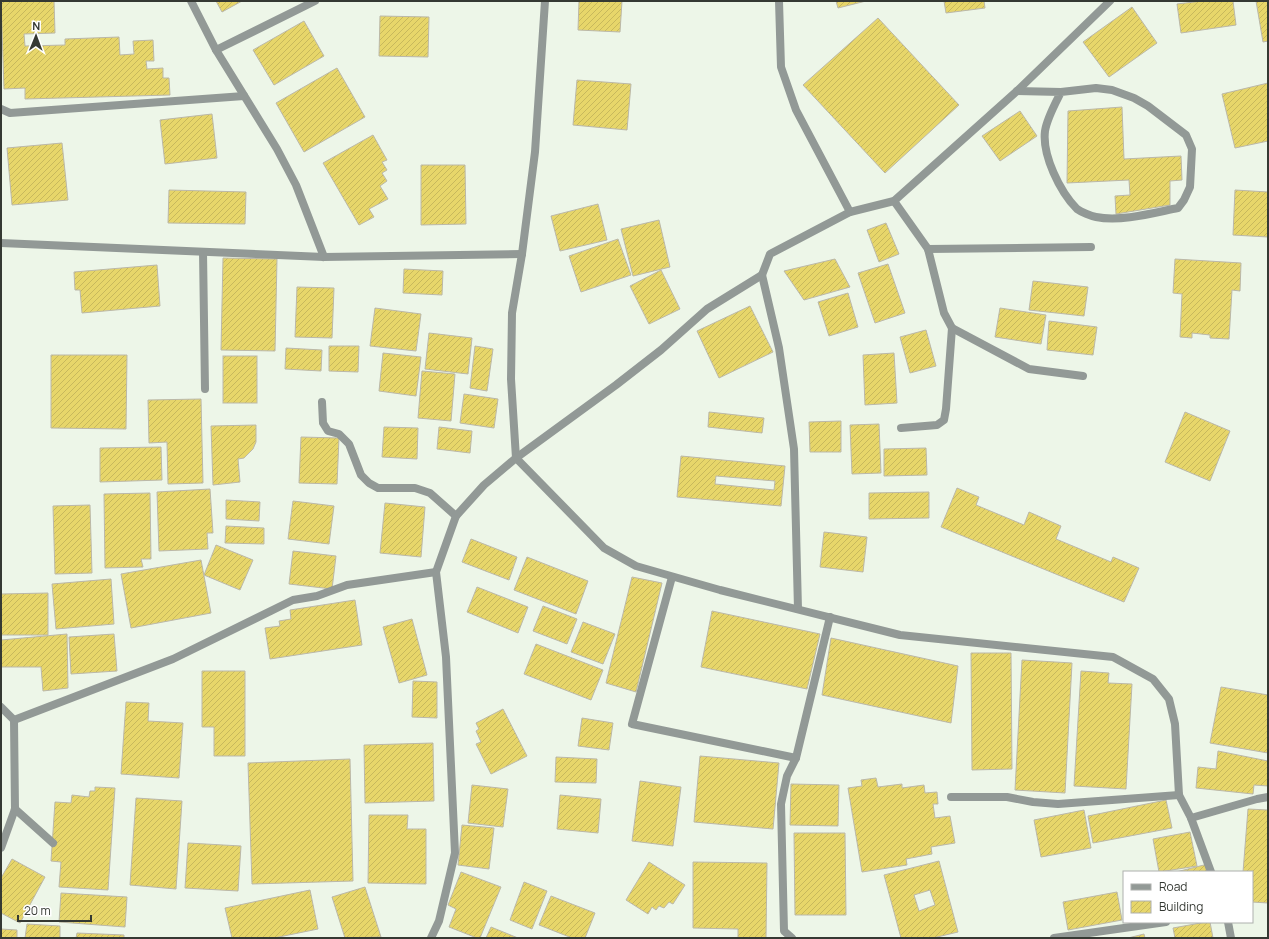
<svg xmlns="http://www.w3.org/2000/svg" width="1269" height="939" font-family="Manrope,sans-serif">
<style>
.building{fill:url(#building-hatch);stroke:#bbb8a9;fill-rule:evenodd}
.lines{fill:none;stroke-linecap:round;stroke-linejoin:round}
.street{stroke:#929996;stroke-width:8}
</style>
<defs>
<pattern id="building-hatch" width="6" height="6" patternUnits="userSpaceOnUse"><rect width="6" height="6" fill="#e7d66a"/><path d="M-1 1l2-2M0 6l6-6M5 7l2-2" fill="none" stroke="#c7b85c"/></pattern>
</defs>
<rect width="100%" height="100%" fill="#edf6e8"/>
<g class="building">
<path d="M1,1H54L55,33L24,34L25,46L65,45V39L119,37L120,55L134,54L133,41L153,40L154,61H146L147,69L163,68V78H169L170,95L25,99V88L4,89Z"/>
<path d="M216,1H242L222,12Z"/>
<path d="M579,1H622L620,32L578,30Z"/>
<path d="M836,1H866L838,8Z"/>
<path d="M944,1H984L985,8L946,13Z"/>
<path d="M1202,1H1233L1236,25L1181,33L1177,4Z"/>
<path d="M1256,1H1268V41L1263,42Z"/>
<path d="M1132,7L1157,43L1109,77L1083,42Z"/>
<path d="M380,16L429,17L428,57L379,56Z"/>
<path d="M878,18L959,105L885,173L803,85Z"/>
<path d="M304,21L324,56L274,85L253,50Z"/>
<path d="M337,68L365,117L304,152L276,103Z"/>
<path d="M577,80L631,84L627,130L573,125Z"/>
<path d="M1268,83V141L1235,148L1222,94Z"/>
<path d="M1122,107L1124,159L1181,156L1182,180L1170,181V205L1116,214L1115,196L1130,195L1129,180L1067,183L1068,111Z"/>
<path d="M1020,111L1037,136L1000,161L982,136Z"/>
<path d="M212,114L217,158L165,164L160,120Z"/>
<path d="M373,135L387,160L382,162L387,170L382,173L387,181L380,186L388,199L369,209L374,217L359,225L323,163Z"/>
<path d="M62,143L68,200L12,205L7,148Z"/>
<path d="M421,165H465L466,224L421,225Z"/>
<path d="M169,190L246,192L245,224L168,223Z"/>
<path d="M1235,190L1268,192V237L1233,235Z"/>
<path d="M598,204L607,240L560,251L551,216Z"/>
<path d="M659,220L670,267L633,276L621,229Z"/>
<path d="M886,223L899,254L879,262L867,230Z"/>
<path d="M618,239L631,275L581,292L569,256Z"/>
<path d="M223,258L277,259L275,351L221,350Z"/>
<path d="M835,259L850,287L804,300L784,271Z"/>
<path d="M1175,259L1241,263L1240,291L1232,290L1229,339L1210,338V335L1192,333V338L1180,337L1182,294L1173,293Z"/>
<path d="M888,264L905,313L875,323L858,273Z"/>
<path d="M157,265L160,306L82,313L80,290H75L74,272Z"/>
<path d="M404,269L443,271L442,295L403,293Z"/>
<path d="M661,270L680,309L649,324L630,286Z"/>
<path d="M1033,281L1088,287L1084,316L1029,310Z"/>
<path d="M297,287L334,288L332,338L295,337Z"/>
<path d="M848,293L858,327L829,336L818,302Z"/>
<path d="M750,306L773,352L719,378L697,331Z"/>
<path d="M375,308L421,314L416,351L370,346Z"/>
<path d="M1000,308L1046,315L1041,344L995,337Z"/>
<path d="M1049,321L1097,327L1093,355L1047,350Z"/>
<path d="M926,330L936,366L910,373L900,337Z"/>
<path d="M429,333L472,338L468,374L425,369Z"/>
<path d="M329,346H359L358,372L329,371Z"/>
<path d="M475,346L493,349L487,391L470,388Z"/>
<path d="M286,348L322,350L321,371L285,369Z"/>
<path d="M383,353L421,357L416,396L379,391Z"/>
<path d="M894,353L897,403L865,405L863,355Z"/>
<path d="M51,355H127L126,429L51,428Z"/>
<rect x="223" y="356" width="34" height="47"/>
<path d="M422,371L455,374L451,421L418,418Z"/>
<path d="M464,394L498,399L494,428L460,423Z"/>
<path d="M201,399L203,483L168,484L167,442L149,443L148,400Z"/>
<path d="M709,412L764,418L762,433L708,427Z"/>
<path d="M1185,412L1230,431L1210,481L1165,462Z"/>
<path d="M841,421V452H810L809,422Z"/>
<path d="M879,424L881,473L852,474L850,425Z"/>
<path d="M256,425V442L253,449L244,458L238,459L240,482L213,485L211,426Z"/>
<path d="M384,427L418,428L417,459L382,457Z"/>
<path d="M439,427L472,431L470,453L437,449Z"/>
<path d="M301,437L339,438L337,484L299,483Z"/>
<path d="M161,447L162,480L100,482V448Z"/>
<path d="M926,448L927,475L884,476V449Z"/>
<path d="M681,456L785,466L781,506L677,497ZM716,476L775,481L774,490L715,484Z"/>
<path d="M957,488L979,497L976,505L1024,525L1029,512L1061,526L1056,539L1111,562L1113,557L1139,568L1124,602L941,527Z"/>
<path d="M210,489L213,533H207L208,549L159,551L157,492Z"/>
<path d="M929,492V518L869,519V493Z"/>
<path d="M150,493L151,559H141L143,567L105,568L104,494Z"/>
<path d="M226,500L260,502L259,521L226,519Z"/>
<path d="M293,501L334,506L329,544L288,539Z"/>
<path d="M385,503L425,507L421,557L380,553Z"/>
<path d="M90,505L92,573L55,574L53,506Z"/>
<path d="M226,526L264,528V544L225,543Z"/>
<path d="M824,532L867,537L863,572L820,567Z"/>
<path d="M471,539L517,557L509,580L462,562Z"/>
<path d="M216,545L253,560L240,590L204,575Z"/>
<path d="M293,551L336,556L332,589L289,584Z"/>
<path d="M527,557L588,581L576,614L514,590Z"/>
<path d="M201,560L211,613L131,628L121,574Z"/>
<path d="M632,577L662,583L636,692L606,683Z"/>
<path d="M111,579L114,624L56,629L52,584Z"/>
<path d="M477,587L528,607L518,633L467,612Z"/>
<path d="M48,593V635H1V594Z"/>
<path d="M355,600L362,645L270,659L265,628L280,626L279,621L291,619L290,610Z"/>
<path d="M543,606L577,619L567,644L533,631Z"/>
<path d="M712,611L820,634L807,689L701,667Z"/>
<path d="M412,619L427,675L399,683L383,627Z"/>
<path d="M583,622L615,634L603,664L571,652Z"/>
<path d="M67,634L68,688L43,691L41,667H1V640Z"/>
<path d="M114,634L117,671L71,674L69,637Z"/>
<path d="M831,638L958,666L951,723L822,695Z"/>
<path d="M536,644L603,670L591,700L524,674Z"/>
<path d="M971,653H1011L1012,769L972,770Z"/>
<path d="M1022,660L1072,663L1065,793L1015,790Z"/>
<path d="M202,671H245V756H214V727H202Z"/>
<path d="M1081,671L1109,673L1108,683L1132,684L1126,789L1074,786Z"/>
<path d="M413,681L437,682V718L412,717Z"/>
<path d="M1221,687L1268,695V753L1210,743Z"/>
<path d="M126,702L149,703L148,721L183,723L179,778L121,774Z"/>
<path d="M503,709L527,756L491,774L476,744L481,742L476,731L479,729L476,723Z"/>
<path d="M582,718L613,723L609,750L578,746Z"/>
<path d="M433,743L434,801L365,803L364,745Z"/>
<path d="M1218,751L1268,761V786L1254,785L1253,794L1196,788L1198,767L1216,769Z"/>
<path d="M700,756L779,763L773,829L694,822Z"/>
<path d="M556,757L597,759L596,783L555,782Z"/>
<path d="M350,759L353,881L252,884L248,763Z"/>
<path d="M876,778L878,787L902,784V788L924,785L925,793L937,792L938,804H933L935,818L950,816L955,843L931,847L932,854L906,859L907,865L862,872L848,788L862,786L861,780Z"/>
<path d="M640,781L681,787L673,846L632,841Z"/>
<path d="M791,784L839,785L838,826L790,825Z"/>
<path d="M472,785L508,789L503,827L468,823Z"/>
<path d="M95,787L115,788L108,890L59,887L61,862L51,861L55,802L71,803L72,795L89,797L90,791H95Z"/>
<path d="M560,795L601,799L598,833L557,829Z"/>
<path d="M136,798L182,801L176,889L130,885Z"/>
<path d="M1166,800L1172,828L1093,843L1088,816Z"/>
<path d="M1248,809L1268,810V903L1252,902V872H1243Z"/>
<path d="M1084,810L1091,848L1041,857L1034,820Z"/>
<path d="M369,815H408L407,829H426V884L368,883Z"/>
<path d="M462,825L494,828L489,869L458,865Z"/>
<path d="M1190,832L1197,866L1159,872L1153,839Z"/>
<path d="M794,833H845L846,915H795Z"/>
<path d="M188,843L241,846L238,891L185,888Z"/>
<path d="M12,859L45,877L20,923L1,913V878Z"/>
<path d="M939,861L958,932L933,938H901L884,875ZM930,890L935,905L919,911L914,895Z"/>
<path d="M649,862L685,885L673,904L669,902L664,908L659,906L656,910L652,907L648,914L626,900Z"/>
<path d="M693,862L767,863L766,938H738V929L693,928Z"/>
<path d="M1208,864L1210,872H1176Z"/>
<path d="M461,872L501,887L480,938H477L449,927L456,909L448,905Z"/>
<path d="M524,882L547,891L532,929L510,920Z"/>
<path d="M365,887L381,937L345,938L332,897Z"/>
<path d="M310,890L318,929L274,938H232L225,908Z"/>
<path d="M1117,892L1122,920L1068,930L1063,902Z"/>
<path d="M61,893L127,897L125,927L59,922Z"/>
<path d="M551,896L595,913L585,938H572L539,925Z"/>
<path d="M1206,922H1210L1213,938H1175L1173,928Z"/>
<path d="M27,924L60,926V938H25Z"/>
<path d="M491,927L518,938H486Z"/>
<path d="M1,929L17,930V938H1Z"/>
<path d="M77,933L124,935V938H76Z"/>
<path d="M1144,934L1145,938H1128Z"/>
</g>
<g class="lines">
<g class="street">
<path d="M191,1L216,50L277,149L296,185L324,257"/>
<path d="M545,1L535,152L522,254L512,313L511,379L516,458L604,548L636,566L720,590L900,635L1113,657L1153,679L1169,699L1175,724L1179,795L1191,818L1211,872"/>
<path d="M779,1L781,67L796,110L850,212"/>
<path d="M216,50L315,1"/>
<path d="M1017,91L1061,92C1055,104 1047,118 1045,131C1042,155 1060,192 1077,209C1081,212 1091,216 1096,217C1121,222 1153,213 1178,208L1184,200L1190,187L1192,149L1186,135L1148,106L1134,98L1112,90L1096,88L1061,92"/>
<path d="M1,109L10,113L244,96"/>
<path d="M894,201L928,249L944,313L952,328L1029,369L1083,376"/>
<path d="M1,243L324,257L522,254"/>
<path d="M928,249L1091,247"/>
<path d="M203,252L205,389"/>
<path d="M322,402L323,423L328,431L339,434L349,444L361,475L369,483L378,488H415L430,493L456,516"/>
<path d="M901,428L937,425L944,420L946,409L952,328"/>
<path d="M672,577L632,724L796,758"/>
<path d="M798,609L794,449L779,348L762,275L770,254L850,212L894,201L1017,91L1110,1"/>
<path d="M1,707L14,720L15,809L1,848"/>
<path d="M14,720L173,659L293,600L317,596L347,585L436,572"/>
<path d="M951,797H1007L1033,802L1058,804L1179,795"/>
<path d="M15,809L53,843"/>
<path d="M1191,818L1257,799L1268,797"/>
<path d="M1228,922L1231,938"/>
<path d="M431,938L439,921L455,853L446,657L436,572L456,516L484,485L516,458L616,385L661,350L707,309L762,275"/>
<path d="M792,938L784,931L781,804L787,776L796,758L830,617"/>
<path d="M1054,938L1166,922"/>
</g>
</g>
<rect width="1269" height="939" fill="none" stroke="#353933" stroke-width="4"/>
<rect x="1123" y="871" width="130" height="52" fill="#ffffff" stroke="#aeb0ad"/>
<rect x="1131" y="884" width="20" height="6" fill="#929996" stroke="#aeb0ad"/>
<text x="1159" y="891" font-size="12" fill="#353933">Road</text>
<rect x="1131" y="901" width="20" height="12" fill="url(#building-hatch)" stroke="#aeb0ad"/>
<text x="1159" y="911" font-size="12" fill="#353933">Building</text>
<g transform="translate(36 36) rotate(1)" stroke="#ffffff" stroke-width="3" paint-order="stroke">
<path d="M0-3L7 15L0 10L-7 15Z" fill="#353933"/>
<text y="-6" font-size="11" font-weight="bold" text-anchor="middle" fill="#353933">N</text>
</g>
<path d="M18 915v6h73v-6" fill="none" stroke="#353933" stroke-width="2"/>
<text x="24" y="915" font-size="12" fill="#353933" stroke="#ffffff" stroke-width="3" paint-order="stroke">20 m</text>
</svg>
